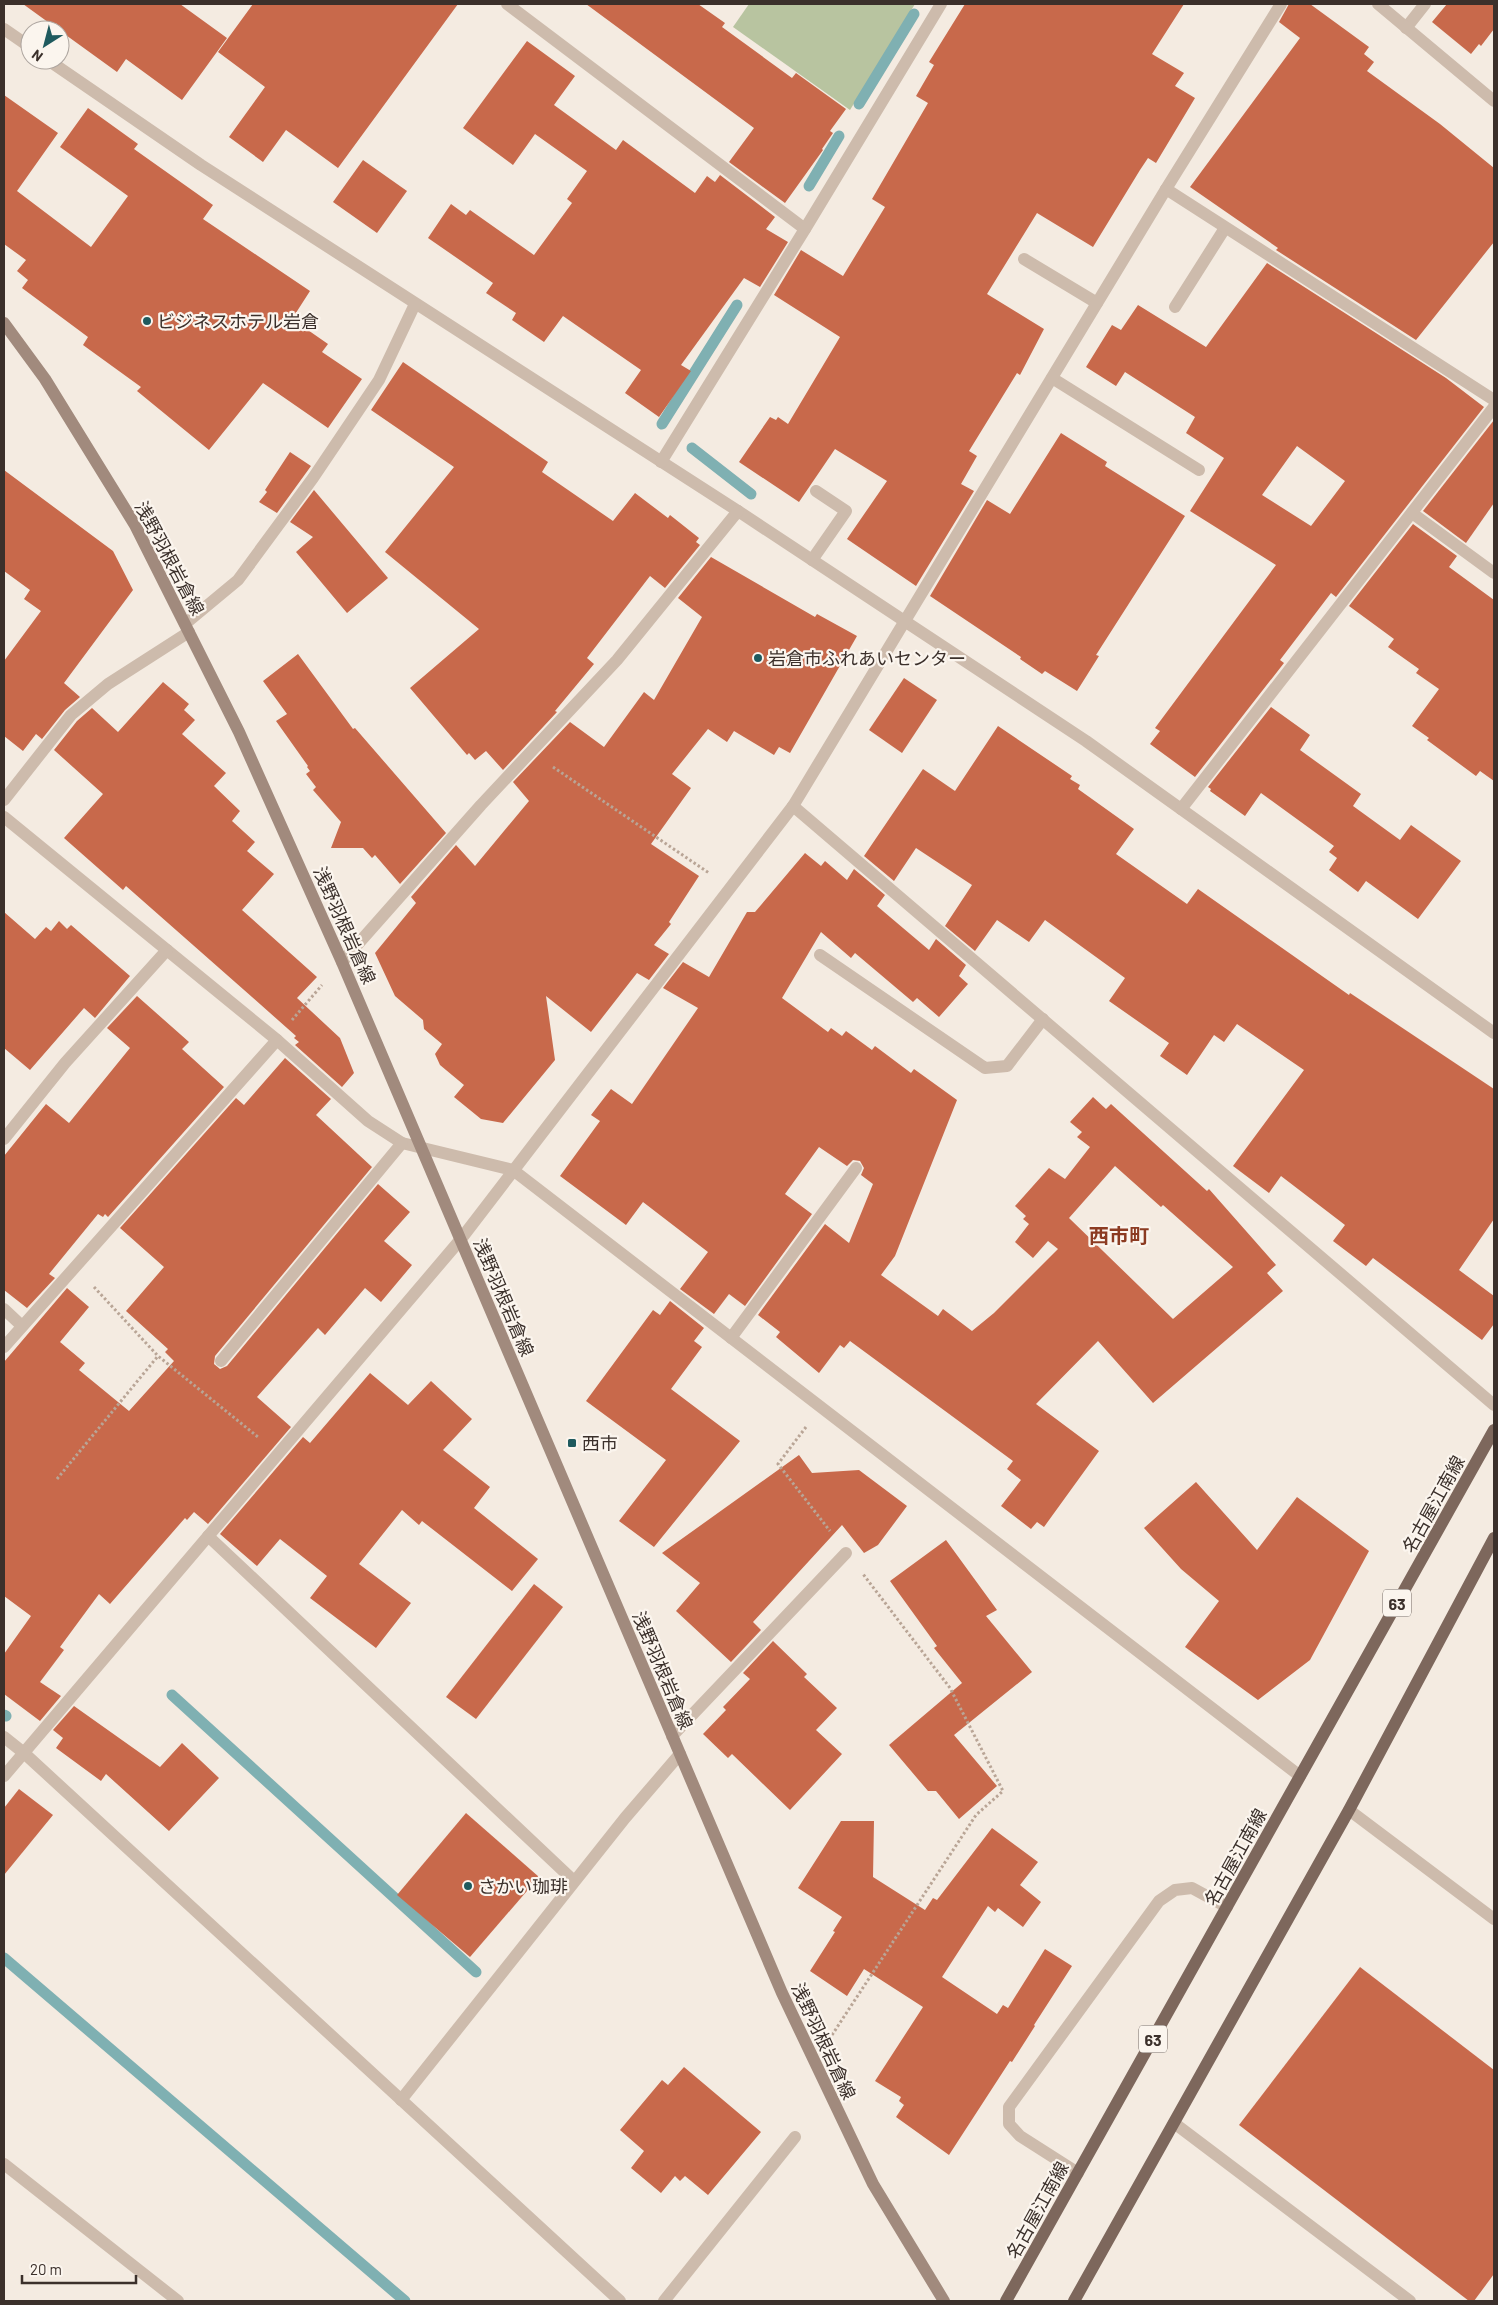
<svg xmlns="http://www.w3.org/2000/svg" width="1498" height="2305" font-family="Barlow,'Noto Sans JP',sans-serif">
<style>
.green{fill:#b8c4a0}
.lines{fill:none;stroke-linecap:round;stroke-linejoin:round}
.stream{stroke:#7fb0b2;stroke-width:11}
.building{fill:#c8694b;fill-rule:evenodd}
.path{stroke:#b9a596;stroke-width:3;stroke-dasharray:2.5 2.5;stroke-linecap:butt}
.service{stroke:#cdbbac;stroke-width:12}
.minor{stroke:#cdbbac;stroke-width:12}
.secondary{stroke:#a18a7d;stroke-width:12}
.primary{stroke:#7d675c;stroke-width:12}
.poi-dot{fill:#1f5a5e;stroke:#fbf5ee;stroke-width:2}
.labels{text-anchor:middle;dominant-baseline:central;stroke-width:4.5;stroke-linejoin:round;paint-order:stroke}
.shield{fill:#fbf5ee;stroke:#756b66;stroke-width:1}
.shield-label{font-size:16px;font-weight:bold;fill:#3b302b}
.poi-label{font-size:18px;fill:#3b302b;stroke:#fbf5ee;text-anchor:start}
.street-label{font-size:18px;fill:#3b302b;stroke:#fbf5ee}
.quarter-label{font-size:20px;font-weight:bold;fill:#8c3b22;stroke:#fbf5ee}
</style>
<rect width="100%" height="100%" fill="#f4ebe1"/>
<path class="green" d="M749,4H915L850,110L733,27Z"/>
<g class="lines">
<g class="stream">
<path d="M859,104L914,14"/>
<path d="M809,186L839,136"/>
<path d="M662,424L737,305"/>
<path d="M692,448L751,494"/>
<path d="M172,1695L476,1972"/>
<path d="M4,1715L6,1716"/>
<path d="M4,1958L405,2301"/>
</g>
</g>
<g class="building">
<path d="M23,4H180L227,38L182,100L126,59L117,72Z"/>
<path d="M253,4H458L338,168L286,130L263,162L229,137L265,87L218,52Z"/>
<path d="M586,4H698L725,23L722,27L792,78L796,73L846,109L830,131L833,133L822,149L823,150L785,203L729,162L754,128Z"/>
<path d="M965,4H1184L1152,54L1184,73L1175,86L1195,98L1156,163L1148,158L1140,170L1093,247L1037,213L987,294L1044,329L1020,375L1017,373L969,451L977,456L961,484L974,491L916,586L847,539L887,481L835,449L799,502L739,462L770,417L776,420L778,417L788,424L840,337L774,295L801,250L843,276L885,207L872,199L928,103L916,96L934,65L929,62Z"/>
<path d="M1289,4H1310L1369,47L1364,54L1374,62L1367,71L1440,124L1494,168V242L1416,340L1276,250L1278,248L1190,187L1300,38L1279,22Z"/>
<path d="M1447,4H1494V29L1481,46L1479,44L1471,54L1432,22Z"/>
<path d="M527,41L575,76L554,105L616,150L623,140L695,193L707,176L715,182L720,175L775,217L766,229L788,242L760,287L744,278L681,365L691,371L659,417L625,393L641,370L563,316L544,342L512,320L516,313L486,293L493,283L428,238L451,204L466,215L470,210L534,255L572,203L567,199L587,171L535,134L513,165L463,128Z"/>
<path d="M4,95L58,133L17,191L91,247L128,196L60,147L88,108L138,144L134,149L213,205L203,219L310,291L292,319L328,344L322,352L362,379L328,428L263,383L209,450L137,391L141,387L83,345L88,337L22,288L28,280L17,271L26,260L4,244Z"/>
<path d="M363,160L407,191L377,233L333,202Z"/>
<path d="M1267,263L1446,378L1484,407L1336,597L1331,593L1280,660L1284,663L1195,777L1150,744L1160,731L1155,728L1276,565L1190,511L1224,458L1186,433L1195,417L1125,372L1116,386L1086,367L1112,325L1121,330L1138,305L1206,347ZM1297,446L1345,481L1311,526L1262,495Z"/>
<path d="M403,362L548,462L542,472L613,521L635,493L668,518L670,515L699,538L696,542L700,545L665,588L650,576L587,658L594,664L555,711L557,712L503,770L486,751L475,760L469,753L467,755L410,688L479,629L385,552L454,467L371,410Z"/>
<path d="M1494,420V503L1466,543L1423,511Z"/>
<path d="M1061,433L1107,462L1105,466L1185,516L1096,655L1099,656L1077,691L1045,671L1042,674L1020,659L1021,657L930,596L987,500L1010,514Z"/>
<path d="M290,452L311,466L277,513L259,502L267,492L265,490Z"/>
<path d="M4,470L113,551L133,590L64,683L80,697L65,710L42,739L36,734L23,751L4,736V661L41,611L24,599L30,590L4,571Z"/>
<path d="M314,490L388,578L347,613L296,552L313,537L290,522Z"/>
<path d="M1413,524L1457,556L1449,567L1494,600V781L1480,771L1476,776L1427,740L1429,738L1412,726L1439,689L1416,673L1419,669L1388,647L1394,639L1349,606Z"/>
<path d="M711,557L815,617L817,614L857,636L790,753L779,747L774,755L734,731L727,742L708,729L672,774L691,788L651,844L699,876L669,922L671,924L654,945L669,954L649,980L637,973L591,1032L546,996L555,1060L503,1123L481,1119L454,1097L464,1085L440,1065L435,1054L442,1044L424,1029L423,1020L395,996L375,953L416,903L411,897L456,845L475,866L529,801L513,782L570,722L604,747L644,692L654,700L702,617L678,598Z"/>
<path d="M298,654L353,729L355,728L446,833L400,884L375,855L372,858L363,848H331L341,822L313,790L316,787L306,774L310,771L307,767L308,766L276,721L287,714L263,681Z"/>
<path d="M904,678L937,700L902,753L869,730Z"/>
<path d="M163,682L189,704L184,710L195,720L182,734L226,773L214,786L240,811L232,821L255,842L247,851L274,874L242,910L317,977L297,998L340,1038L354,1073L342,1087L295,1045L299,1042L294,1038L296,1036L252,997L126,886L123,890L64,838L103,794L54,750L77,721L92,708L118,732Z"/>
<path d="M1271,707L1310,735L1300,750L1361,794L1353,806L1400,840L1411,825L1461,861L1418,919L1366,881L1358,892L1329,870L1337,858L1329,852L1334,846L1261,793L1245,816L1210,791L1211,789L1208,787Z"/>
<path d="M998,726L1072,776L1070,779L1080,785L1078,789L1134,829L1116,854L1187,904L1198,889L1349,995L1350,993L1494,1089V1219L1459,1270L1494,1296V1324L1482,1340L1373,1258L1366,1266L1333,1241L1345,1225L1281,1176L1269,1193L1233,1166L1304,1070L1237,1024L1224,1042L1214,1035L1187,1075L1160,1056L1169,1043L1109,1001L1125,978L1045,920L1029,942L997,920L975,951L945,926L972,885L916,848L894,881L864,856L923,769L955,791Z"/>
<path d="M805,853L821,866L825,861L847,880L854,869L885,895L877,906L929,950L936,939L966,965L959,976L968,984L939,1017L917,998L913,1002L855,953L851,958L821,932L782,998L828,1032L831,1028L842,1036L846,1031L872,1050L875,1046L911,1073L914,1069L957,1100L895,1256L881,1275L938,1316L943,1309L972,1331L994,1313L1058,1249L1048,1241L1033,1258L1015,1242L1029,1224L1023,1219L1026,1216L1015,1206L1049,1168L1065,1179L1090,1147L1077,1137L1082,1132L1070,1122L1093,1097L1106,1109L1111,1104L1207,1191L1209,1189L1276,1265L1267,1273L1283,1291L1153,1403L1098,1341L1036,1404L1099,1451L1044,1527L1037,1522L1031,1529L1001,1506L1021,1480L1007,1469L1013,1461L850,1341L844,1348L840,1345L819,1373L776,1337L780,1332L758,1315L825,1224L849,1243L873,1184L861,1175L864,1168L860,1161L853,1160L847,1166L819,1147L785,1194L812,1214L745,1306L729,1294L714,1314L680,1289L708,1252L643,1202L626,1225L560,1176L600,1121L591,1115L611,1089L632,1104L698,1008L663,988L683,962L709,977L747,912H755ZM1115,1166L1161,1207L1163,1205L1233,1267L1173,1319L1069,1218Z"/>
<path d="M4,912L35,939L46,927L51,931L59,921L67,929L71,925L130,976L95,1018L84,1008L30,1070L4,1048Z"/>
<path d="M137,996L189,1042L182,1049L224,1087L108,1217L105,1214L103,1217L98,1214L49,1274L55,1278L27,1308L4,1290V1156L46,1104L69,1123L130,1048L107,1028Z"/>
<path d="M285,1058L331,1099L316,1115L372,1167L215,1356L214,1364L220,1369L227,1366L378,1184L410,1212L384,1241L412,1265L381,1302L365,1288L325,1335L318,1328L257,1397L291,1427L208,1524L194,1512L187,1520L185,1518L110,1604L99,1594L60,1647L64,1650L40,1682L61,1696L40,1721L4,1694V1654L31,1616L4,1596V1362L67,1288L89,1307L60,1342L85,1363L79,1370L129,1411L174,1361L165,1352L168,1349L126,1311L164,1267L120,1228L236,1098L244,1105Z"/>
<path d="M670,1301L704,1328L694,1341L702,1347L671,1389L740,1441L654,1547L619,1521L666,1460L586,1401L653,1310L660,1315Z"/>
<path d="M370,1373L408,1405L431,1381L472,1419L443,1450L490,1487L474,1508L538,1559L512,1591L422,1521L419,1525L402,1510L359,1564L411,1603L376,1648L310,1598L327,1576L280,1539L257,1566L220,1534L303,1437L310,1443Z"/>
<path d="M799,1455L812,1473L859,1470L907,1506L878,1545L864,1553L842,1525L753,1622L761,1630L731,1662L676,1611L700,1583L662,1553Z"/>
<path d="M1196,1482L1257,1550L1297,1497L1369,1551L1310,1660L1258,1700L1185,1647L1219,1601L1181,1569L1144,1528Z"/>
<path d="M946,1540L997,1610L986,1616L1032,1672L954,1735L997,1786L959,1819L936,1791H928L889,1745L962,1683L934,1648L937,1646L890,1581Z"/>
<path d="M534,1584L563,1607L476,1719L446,1697Z"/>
<path d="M773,1641L807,1674L804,1677L837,1708L816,1730L842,1754L790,1810L732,1754L728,1758L703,1734L726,1710L723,1707L750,1679L743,1673Z"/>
<path d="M74,1706L160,1767L182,1743L219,1778L169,1831L106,1774L101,1781L56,1748L63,1738L53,1730Z"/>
<path d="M19,1789L53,1815L4,1875V1808Z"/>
<path d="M466,1813L539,1877L470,1957L397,1895Z"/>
<path d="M841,1821H874L873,1877L925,1910L933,1898L937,1900L992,1828L1038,1862L1020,1885L1041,1902L1023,1927L998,1908L995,1912L988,1906L942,1977L997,2014L1003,2005L1008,2008L1045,1949L1072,1966L1034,2025L1035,2026L1012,2062L1010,2061L949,2155L896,2117L904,2105L899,2101L901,2097L875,2081L923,2007L864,1969L847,1996L810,1971L835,1932L833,1931L842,1917L798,1888Z"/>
<path d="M1360,1967L1494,2070V2274L1474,2301H1469L1239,2125Z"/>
<path d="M684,2067L761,2132L708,2195L685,2176L680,2181L675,2176L661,2193L631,2168L644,2151L620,2130L662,2080L668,2085Z"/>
</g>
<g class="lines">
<g class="path">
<path d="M553,767L709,873"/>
<path d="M292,1020L322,985"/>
<path d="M94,1287L158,1356L258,1437"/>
<path d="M806,1427L778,1464L830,1531"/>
<path d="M57,1479L158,1356"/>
<path d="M832,2035L976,1815L1003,1791L950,1688L863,1574"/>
</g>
<g class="service">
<path d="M1406,28L1425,4"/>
<path d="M1024,259L1097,303"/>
<path d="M1175,307L1225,228"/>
<path d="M1052,378L1199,470"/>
<path d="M1412,513L1494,573"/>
<path d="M812,560L846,511L816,491"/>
<path d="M820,955L985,1068L1007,1066L1043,1019"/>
<path d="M731,1338L856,1168"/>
</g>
<g class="minor">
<path d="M507,4L805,229"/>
<path d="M1378,4L1494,101"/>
<path d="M4,29L30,47"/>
<path d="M48,60L201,165L738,511L1086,741L1494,1033"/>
<path d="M1166,189L1494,400"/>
<path d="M661,462L805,229L941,4"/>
<path d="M185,624L238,580L313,478L379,380L415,304"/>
<path d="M4,800L71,715L108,684L189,632"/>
<path d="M793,806L1494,1405"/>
<path d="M1181,809L1494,407"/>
<path d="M4,817L277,1040L368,1121L402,1143L513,1170L1300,1776"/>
<path d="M342,962L481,805L617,660L738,511"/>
<path d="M4,1139L65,1063L167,950"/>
<path d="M4,1309L22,1326"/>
<path d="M4,1347L277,1040"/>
<path d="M221,1361L402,1143"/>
<path d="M208,1536L574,1881"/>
<path d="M672,1736L846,1553"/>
<path d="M4,1737L24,1753L620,2301"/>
<path d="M4,1776L461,1239L793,806L1166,189L1281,4"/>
<path d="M1349,1810L1494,1919"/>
<path d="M401,2100L625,1818L680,1754"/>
<path d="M1174,2123L1410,2301"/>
<path d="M4,2164L178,2301"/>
<path d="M1078,2173L1020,2136L1009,2124V2107L1159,1901L1175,1890L1192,1888L1227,1907"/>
<path d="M664,2301L795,2137"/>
</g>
<path class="secondary" d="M4,323L45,379L135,525L239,732L342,962L782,1993L873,2184L944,2301"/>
<g class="primary">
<path d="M1006,2301L1494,1430"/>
<path d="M1074,2301L1349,1810L1494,1538"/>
</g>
</g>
<g class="poi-dot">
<circle cx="147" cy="321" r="5"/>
<circle cx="758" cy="658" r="5"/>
<rect x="567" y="1438" width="10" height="10" rx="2.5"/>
<circle cx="468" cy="1886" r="5"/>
</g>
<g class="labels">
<g class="shield">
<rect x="1383" y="1589.5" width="28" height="27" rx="4"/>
<rect x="1139" y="2025.5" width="28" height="27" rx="4"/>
</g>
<g class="shield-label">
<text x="1397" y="1603">63</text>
<text x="1153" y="2039">63</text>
</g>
<g class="poi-label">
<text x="157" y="321">ビジネスホテル岩倉</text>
<text x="768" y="658">岩倉市ふれあいセンター</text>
<text x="582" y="1443">西市</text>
<text x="478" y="1886">さかい珈琲</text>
</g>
<g class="street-label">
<text transform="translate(170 558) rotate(62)">浅野羽根岩倉線</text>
<text transform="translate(345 925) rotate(66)">浅野羽根岩倉線</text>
<text transform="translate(504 1297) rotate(67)">浅野羽根岩倉線</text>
<text transform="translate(1433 1504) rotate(-61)">名古屋江南線</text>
<text transform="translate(663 1670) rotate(67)">浅野羽根岩倉線</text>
<text transform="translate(1235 1857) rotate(-61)">名古屋江南線</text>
<text transform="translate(824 2041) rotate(65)">浅野羽根岩倉線</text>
<text transform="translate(1037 2210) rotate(-61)">名古屋江南線</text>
</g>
<g class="quarter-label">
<text x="1119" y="1235">西市町</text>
</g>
</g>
<rect width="1498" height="2305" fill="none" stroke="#3b302b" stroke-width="10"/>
<g transform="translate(45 45) rotate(216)"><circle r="24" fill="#fbf5ee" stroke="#aea6a0"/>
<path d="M0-4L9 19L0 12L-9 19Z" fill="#1f5a5e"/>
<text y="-8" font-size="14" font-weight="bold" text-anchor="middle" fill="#3b302b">N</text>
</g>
<path d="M22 2275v8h114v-8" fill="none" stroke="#3b302b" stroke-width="2.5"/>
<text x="30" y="2275" font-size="15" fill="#3b302b" stroke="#fbf5ee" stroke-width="4" paint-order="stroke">20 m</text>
</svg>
